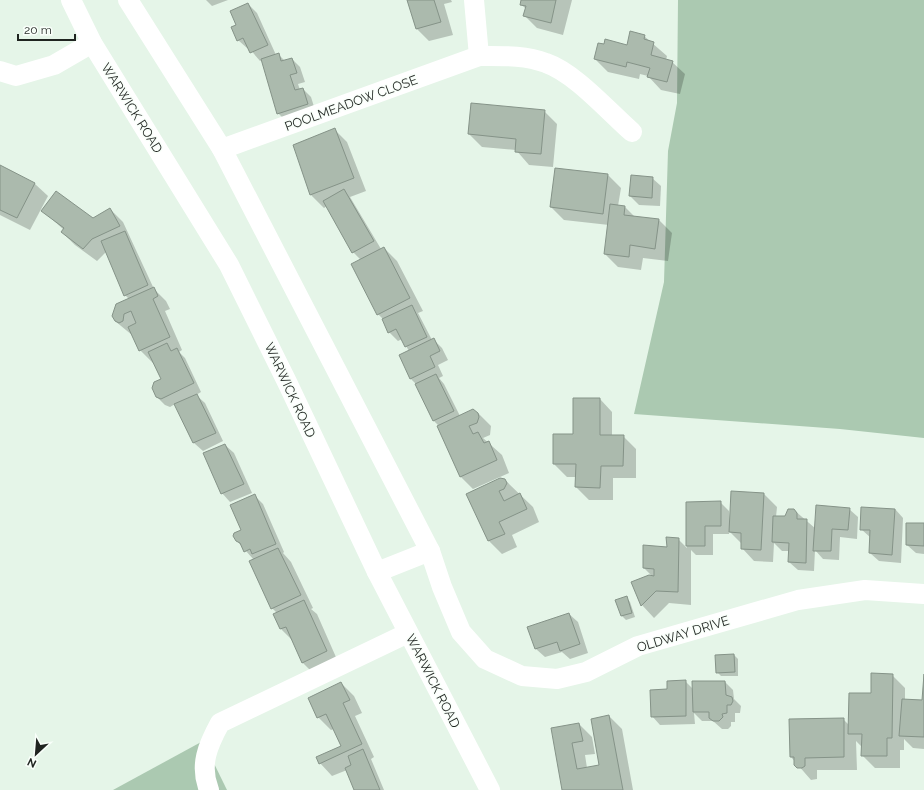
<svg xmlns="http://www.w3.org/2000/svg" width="924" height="790" font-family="Raleway,sans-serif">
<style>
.green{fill:#abc9b1}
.shadow{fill:#0003}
.building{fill:#abbaad;stroke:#859388}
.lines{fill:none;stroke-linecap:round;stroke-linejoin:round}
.minor{stroke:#fff;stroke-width:20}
.labels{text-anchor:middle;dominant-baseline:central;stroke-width:3;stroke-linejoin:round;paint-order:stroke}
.street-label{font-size:13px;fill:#1f2420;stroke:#f9fffa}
</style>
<rect width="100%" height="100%" fill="#e5f5e8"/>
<g class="green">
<path d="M678,0H924V438L840,429L634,414L664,282L668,151L677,103Z"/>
<path d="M203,741L227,790H113Z"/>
</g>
<g class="shadow">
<path d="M206,0H228L212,6Z"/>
<path d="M408,0H451L452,2L444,4L453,35L429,41L416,28Z"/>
<path d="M522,0H572L563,35L537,28L524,15L526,9L521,4Z"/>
<path d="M248,4L257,13L276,55L278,54L285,61L292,59L300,67L305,82L298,84L300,90L303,89L311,97L316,113L287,122L278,113L262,60L260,61L249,48H247L238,40V26Z"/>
<path d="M644,36L667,56L666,60L672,62L685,74L680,94L661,90L648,76L640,74L639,79L608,72L595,59L627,46Z"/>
<path d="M544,111L557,124L553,167L529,165L516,150L482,147L469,134Z"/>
<path d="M334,129L347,142L366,191L350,197L381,249L384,248L397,261L423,311L418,313L432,340L433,339L442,348L448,360L438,365L443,376L439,378L444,384L460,416L478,413L491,426L490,435L483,438L502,455L509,473L473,489L460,476L439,426L434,421L417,385L411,379L400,355L409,351L402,339L398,341L389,332L384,320L378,314L361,260L353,252L327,206L324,208L311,195L294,145Z"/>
<path d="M0,166L35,184L48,196L30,230L0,215Z"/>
<path d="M608,175L621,188L618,206L625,207L635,217L659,220L672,233L668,261L643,258L641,270L618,267L605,254L609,225L564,220L551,207Z"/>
<path d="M652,178L661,186L660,206L639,205L630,196Z"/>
<path d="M110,209L123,222L154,289L166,301L170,309L165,311L182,350L179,352L185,358L201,392L196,395L205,403L223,441L203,451L194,443L175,404L170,407L165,405L156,396L162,379L154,362L153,363L140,350L132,335L115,321L129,299L125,295L106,252L97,261L75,245L62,232L64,230L42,210L93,220Z"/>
<path d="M600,399L612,412V436H623L636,449V478H613V500H589L576,487L577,477H567L554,464Z"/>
<path d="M225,445L234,453L252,493L230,502L222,493Z"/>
<path d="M505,480L533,507L539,522L512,535L517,547L502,554L489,541L467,495Z"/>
<path d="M764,494L777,507L776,517H786L794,510L816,529L849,509L858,517L857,539L840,537L839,560L823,559L815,550L814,571L798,570L789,562L790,551H782L774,543L773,562L754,561L742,548V544L729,531V534H713V555H696L691,550V605L669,603L654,618L642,605L653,577L644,568L678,539L687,548V503L720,502L729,511V523H731Z"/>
<path d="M254,495L263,504L284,552L283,553L291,562L313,608L311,609L317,614L339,664L315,675L302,662L293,641L281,629L274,614L277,613L272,608L254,560L237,541L242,531Z"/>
<path d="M895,509L903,518L901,563L879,561L870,553L871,538L861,529Z"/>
<path d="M924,524V554L916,553L907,545Z"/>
<path d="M626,597L630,602L635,617L626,620L622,616Z"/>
<path d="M569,614L578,622L588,653L570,659L562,652L545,657L536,649L529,627Z"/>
<path d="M734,655L738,659V676H721L717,672Z"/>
<path d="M892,675L905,688V700L923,701L924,685V749L913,748L904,739V750H900V768H875L862,755V747L856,741L857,770H817V779L811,780L791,757L843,719L849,725L872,694Z"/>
<path d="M685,681L693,689L725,682L733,690L734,699L741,706L740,713H735V722H731V726L728,729H722L713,721H702L694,713L695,724L660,725L652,716L668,690Z"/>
<path d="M341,683L354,696L362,713L355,716L374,757L371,759L384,790H355L347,770L332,776L320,763L342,746L334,729L331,730L318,717Z"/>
<path d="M609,716L622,729L633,790H563L552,729L579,724L592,737L595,754L585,755L587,768L600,766Z"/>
</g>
<g class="building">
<path d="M407,0H434L441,22L416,29Z"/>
<path d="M521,0H556L551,23L523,16L526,6L520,5Z"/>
<path d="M248,3L268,45L250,53L243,38L237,41L231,27L236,25L230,11Z"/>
<path d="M630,31L645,35L644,39L654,42L651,55L673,61L667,82L647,77L650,68L627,62L626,67L594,59L598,43L604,44L605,39L627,45Z"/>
<path d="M279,53L281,61L292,58L297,73L290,75L295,90L303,88L308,104L277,114L261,59Z"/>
<path d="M471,103L545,110L541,154L515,152L516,139L468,134Z"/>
<path d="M335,128L354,178L310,195L293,145Z"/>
<path d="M0,165L35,183L17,218L0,210Z"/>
<path d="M555,168L608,174L603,214L550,207Z"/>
<path d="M631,175L653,177L652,198L629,196Z"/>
<path d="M344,189L374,241L352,253L323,201Z"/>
<path d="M56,191L93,218L110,208L120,226L92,239L83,249L61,232L64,228L41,211Z"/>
<path d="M610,204L625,206L624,215L659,219L655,249L630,245L629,257L604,254Z"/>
<path d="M125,231L148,285L124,296L101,241Z"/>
<path d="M384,247L410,298L377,315L351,264Z"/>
<path d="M154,287L158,296L153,299L170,337L139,351L128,327L136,323L131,311L124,314L123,321L119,323L115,321L112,316L116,304Z"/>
<path d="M412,305L427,337L405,347L396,329L388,333L382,319Z"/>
<path d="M434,338L440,351L430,356L435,367L410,379L399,355Z"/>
<path d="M167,343L171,351L177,348L194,383L161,399L156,397L152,388L154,382L161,379L148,352Z"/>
<path d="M436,374L454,411L433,421L415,384Z"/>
<path d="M197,394L216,433L193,443L174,404Z"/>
<path d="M573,398H600V435H624L623,466H601L600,488L575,487L576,464H553V434H573Z"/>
<path d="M473,409L478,413L479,417L477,423L469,426L473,434L478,432L484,443L489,441L497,460L460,477L437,426Z"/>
<path d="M225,444L244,484L221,494L203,453Z"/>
<path d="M500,478L505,479L507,483L504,489L499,491L504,501L520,493L527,509L499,522L505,534L488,541L466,494Z"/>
<path d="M731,491L764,493L761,550L741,549V533L729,532Z"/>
<path d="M255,494L276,544L252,554L250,549L244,552L240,543L236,541L233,536L234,533L241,530L230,505Z"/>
<path d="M721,501V526H705V546H686V502Z"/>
<path d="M816,505L850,508L848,530L832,529L831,551H813Z"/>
<path d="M861,507L895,509L892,555L869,553L870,530H860Z"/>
<path d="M788,509H794L797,513V519H807L806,563L788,562L789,543L772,542L773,516H785Z"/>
<path d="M906,523H924V546L906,545Z"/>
<path d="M666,537L679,538L678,592L656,591L641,606L631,582L649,575L654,576V569L643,568V545L667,547Z"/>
<path d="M278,548L301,595L271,609L249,561Z"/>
<path d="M627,596L632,613L621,616L615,600Z"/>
<path d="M304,600L327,651L302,663L286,627L280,629L273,614Z"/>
<path d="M569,613L580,644L560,651L557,642L535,649L527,627Z"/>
<path d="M734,654L735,672L716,673L715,655Z"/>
<path d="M871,673L893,674L892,738H887V756H861L862,734H848L849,693H871Z"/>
<path d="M924,674V737L899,736L902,699L922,700Z"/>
<path d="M686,680V716L651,717L650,690L667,689V681Z"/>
<path d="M692,681H725L726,695L732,697L733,701L731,705H727V713L722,714L723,717L719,721H713L709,718V712H693Z"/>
<path d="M341,682L350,700L343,703L362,744L319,764L316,757L341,746L326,714L317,718L308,698Z"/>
<path d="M609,715L623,790H562L551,728L579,723L583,741L572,743L577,769L599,765L591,719Z"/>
<path d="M844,718V757L805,758V766L802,768H797L794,765V757H790L789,719Z"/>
<path d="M363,749L380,790H354L345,768L351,765L348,756Z"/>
</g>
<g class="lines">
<g class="minor">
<path d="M71,0L92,43L229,265L287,382L377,572L490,790"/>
<path d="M128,0L222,149L430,551"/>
<path d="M479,56C502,56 525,55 546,63C575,73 608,111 632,132"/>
<path d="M0,71L16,76L54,65L92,43"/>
<path d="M222,149L479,56L474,0"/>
<path d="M377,572L430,551L442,587L461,632L485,659L522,676L557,679L586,672L638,646L798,600L865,590L924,594"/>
<path d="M209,790C199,765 208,745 220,723L408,633"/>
</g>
</g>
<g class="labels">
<g class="street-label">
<text transform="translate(351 103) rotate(-20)">POOLMEADOW CLOSE</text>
<text transform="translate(132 108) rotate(58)">WARWICK ROAD</text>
<text transform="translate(290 390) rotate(65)">WARWICK ROAD</text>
<text transform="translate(683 634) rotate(-17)">OLDWAY DRIVE</text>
<text transform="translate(433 681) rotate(63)">WARWICK ROAD</text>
</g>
</g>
<g transform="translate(36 754) rotate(206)" stroke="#f9fffa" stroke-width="3" paint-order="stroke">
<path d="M0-3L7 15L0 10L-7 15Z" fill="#1f2420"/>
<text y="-6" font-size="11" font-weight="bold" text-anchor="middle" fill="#1f2420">N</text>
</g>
<path d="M18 34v6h57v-6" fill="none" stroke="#1f2420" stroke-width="2"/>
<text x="24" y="34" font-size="12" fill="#1f2420" stroke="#f9fffa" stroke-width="3" paint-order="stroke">20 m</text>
</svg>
